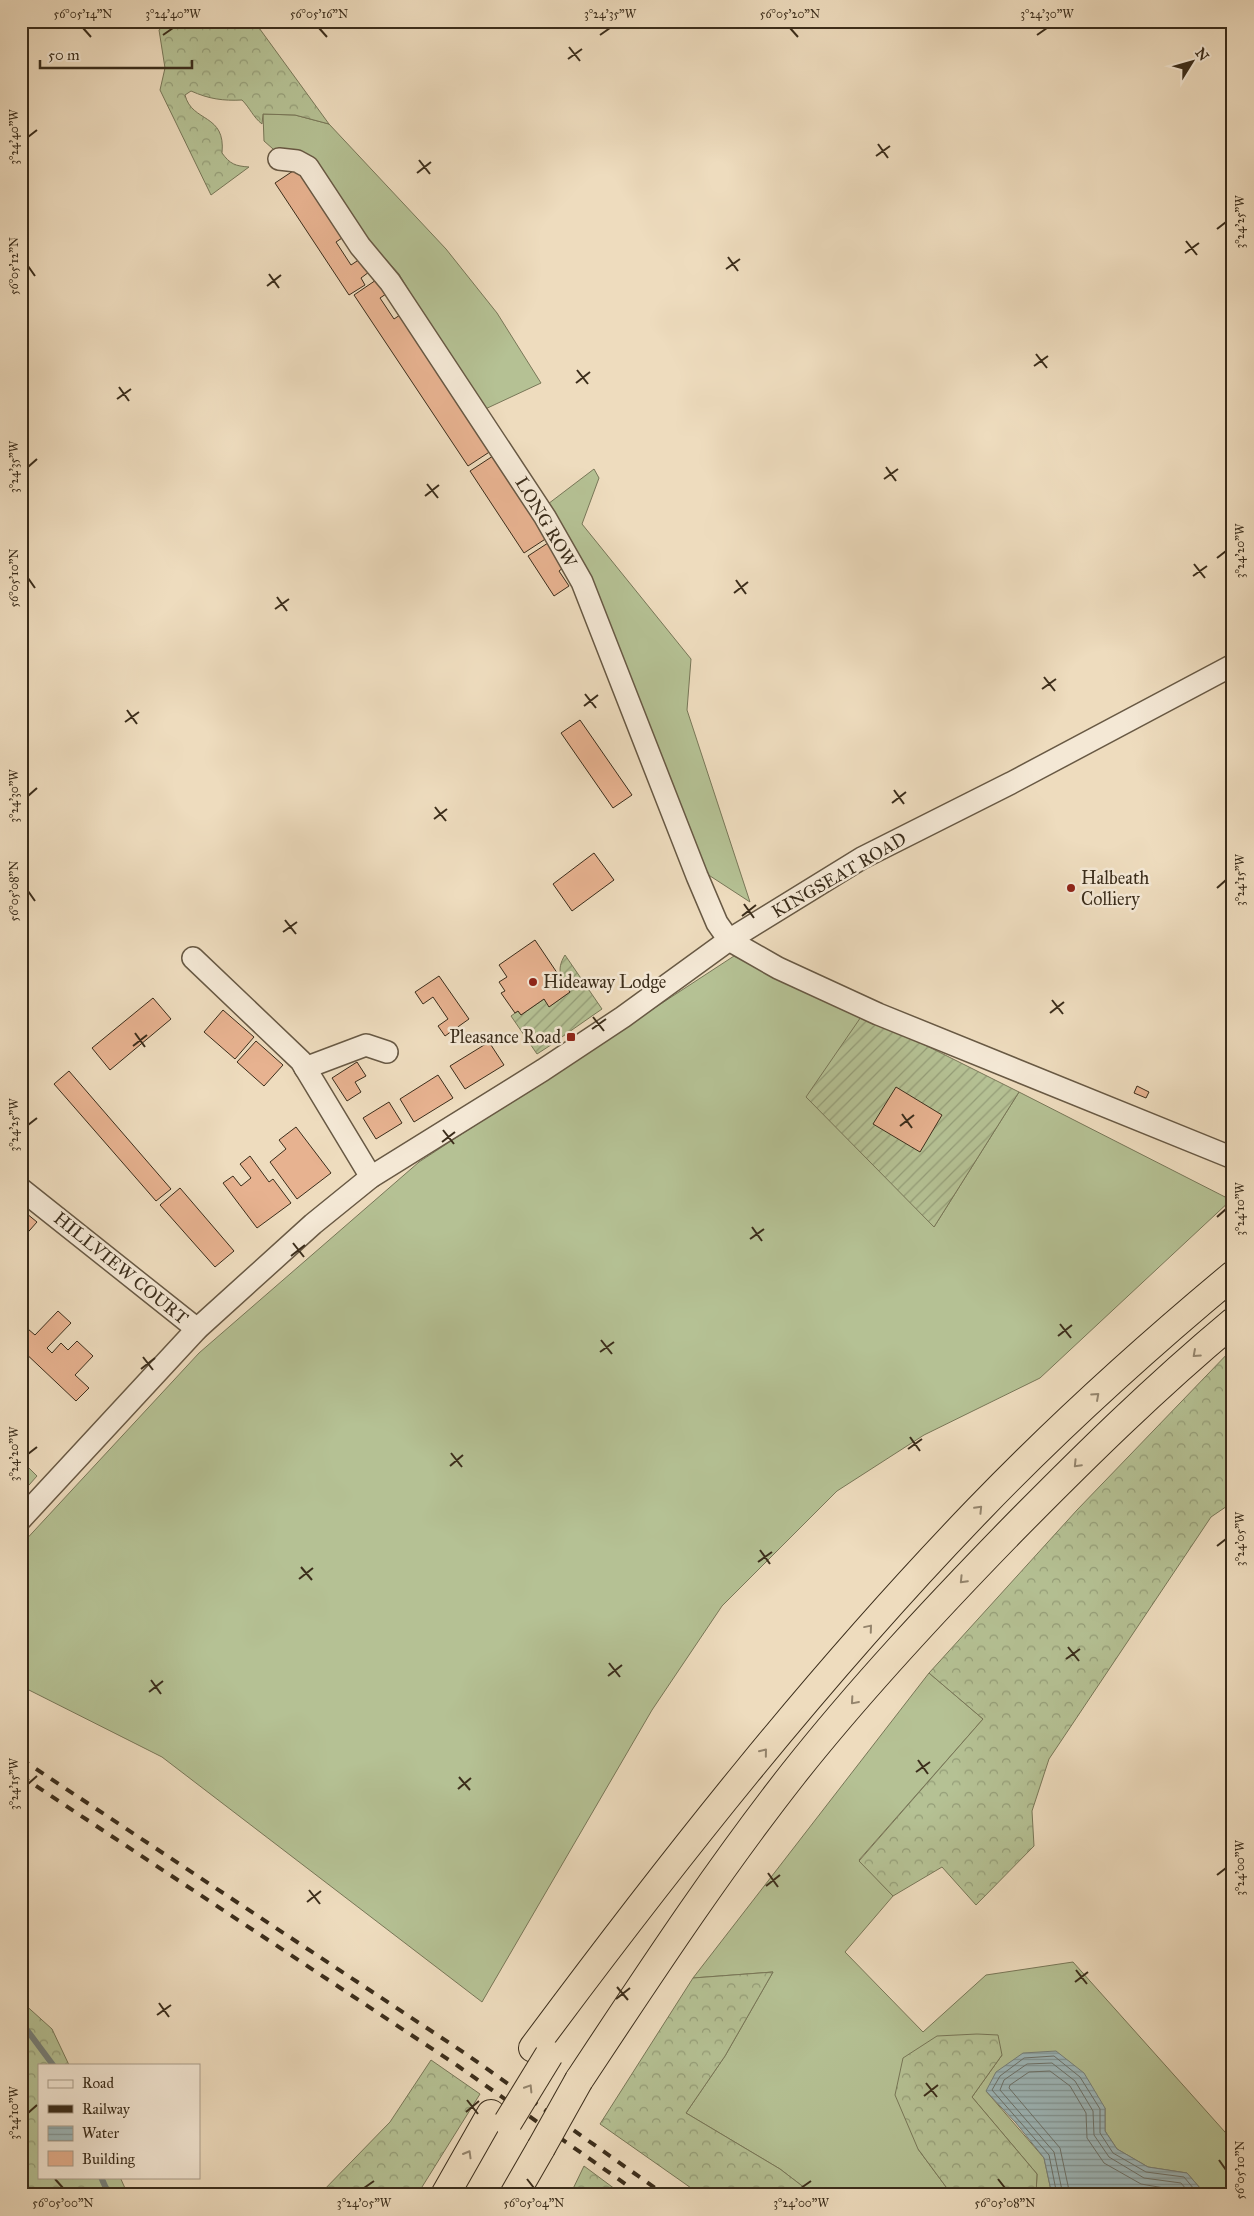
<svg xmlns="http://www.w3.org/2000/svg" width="1254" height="2216" font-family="'IM FELL Great Primer',serif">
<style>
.grass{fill:#b5c194;stroke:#787758}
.forest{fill:url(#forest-crowns);stroke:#787758}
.garden{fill:url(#garden-furrows);stroke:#787758}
.water{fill:url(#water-rules);stroke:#76817c}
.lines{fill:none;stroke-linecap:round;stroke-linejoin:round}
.shore{stroke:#6c736c;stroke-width:1}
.stream{stroke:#76817c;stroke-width:6}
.building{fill:#e7b290;stroke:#3b2d1b}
.minor-casing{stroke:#685944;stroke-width:24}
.highway-casing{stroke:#3b2d1b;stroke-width:30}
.minor{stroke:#f4e8d5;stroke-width:21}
.highway{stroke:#eedcbe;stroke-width:28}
.rail{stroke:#3b2d1b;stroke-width:4;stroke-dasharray:9 9;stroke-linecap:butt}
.highway-bridge-casing{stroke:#3b2d1b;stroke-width:30;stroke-linecap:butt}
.highway-bridge{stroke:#eedcbe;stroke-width:28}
.oneway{stroke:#94846c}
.ticks{fill:none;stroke:#3b2d1b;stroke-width:2}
.poi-dot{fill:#8f2418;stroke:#f4e8d5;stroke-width:2}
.labels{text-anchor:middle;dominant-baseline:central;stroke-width:5;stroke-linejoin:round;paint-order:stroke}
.street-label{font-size:18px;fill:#3b2d1b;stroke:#f4e8d5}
.poi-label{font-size:18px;fill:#3b2d1b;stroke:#f4e8d5;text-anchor:start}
.neatline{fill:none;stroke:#3b2d1b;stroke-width:2}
.ticks-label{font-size:12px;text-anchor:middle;fill:#3b2d1b}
</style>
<defs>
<pattern id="forest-crowns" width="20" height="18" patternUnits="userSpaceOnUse" patternTransform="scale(1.25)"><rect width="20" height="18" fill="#b5c194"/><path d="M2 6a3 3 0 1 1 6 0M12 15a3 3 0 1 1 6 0" fill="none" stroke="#949d78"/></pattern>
<pattern id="garden-furrows" width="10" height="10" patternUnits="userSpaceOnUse" patternTransform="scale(1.25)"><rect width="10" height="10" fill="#b5c194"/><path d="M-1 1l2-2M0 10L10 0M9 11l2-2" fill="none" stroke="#949d78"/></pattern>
<pattern id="water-rules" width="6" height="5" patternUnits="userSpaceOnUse" patternTransform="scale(1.25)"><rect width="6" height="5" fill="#9eb9bc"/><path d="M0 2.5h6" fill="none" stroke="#829798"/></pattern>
</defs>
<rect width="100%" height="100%" fill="#eedcbe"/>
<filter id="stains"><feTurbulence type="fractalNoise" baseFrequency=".004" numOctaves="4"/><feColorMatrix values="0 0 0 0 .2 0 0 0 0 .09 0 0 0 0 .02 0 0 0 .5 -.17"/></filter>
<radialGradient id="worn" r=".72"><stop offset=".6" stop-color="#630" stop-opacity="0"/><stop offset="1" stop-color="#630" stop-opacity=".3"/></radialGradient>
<g class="grass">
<path d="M263,114L295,115L329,124L446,249L497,313L541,383L481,411L399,274L342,210L264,141Z"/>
<path d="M594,469L599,478L582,524L691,659L687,710L750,902L704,872L544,507Z"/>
<path d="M734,956L863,1014L934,1227L1019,1092L1231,1200L1040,1378L924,1435L837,1491L722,1606L652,1710L482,2002L162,1757L21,1686V1545L199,1353L419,1162Z"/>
<path d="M929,1673L983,1719L859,1860L893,1896L845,1952L923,2032L986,1975L1073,1962L1233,2141V2195H1206L1187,2173L1148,2167L1117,2149L1105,2131V2108L986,2091L1044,2158L1052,2195H1036L1037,2174L972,2097L1002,2055L918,2149L952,2195H814L780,2169L686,2113L725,2056L773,1972L693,1978Z"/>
</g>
<g class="forest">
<path d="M167,21H254L329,124L295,115L263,114L262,124C253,117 250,108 242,100C223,101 209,99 191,91L185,95C192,123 226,113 222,153C230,164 235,166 249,167L211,195L160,90L165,68L159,30Z"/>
<path d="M1233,1348V1502L1211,1517L1049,1759L1032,1811L1034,1846L976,1905L942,1867L893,1896L859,1861L983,1719L929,1673L1077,1510Z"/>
<path d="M21,1460L37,1476L21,1494Z"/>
<path d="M773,1972L725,2056L686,2113L780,2169L814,2195H701L600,2124L693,1978Z"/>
<path d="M21,2001L52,2029L69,2065H39V2177H120L128,2195H21Z"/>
<path d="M977,2034L998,2035L1002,2055L972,2097L1037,2174L1036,2195H952L918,2149L895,2095L903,2058L937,2036Z"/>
<path d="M431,2060L480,2094L417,2195H319L390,2122Z"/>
<path d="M584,2166L623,2195H570Z"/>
</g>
<g class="garden">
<path d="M565,955L602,1009L559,1039L556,1036L552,1039L554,1043L537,1054L511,1016L518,1011L521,1015L544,999L550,1006L570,992C562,979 555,971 565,955Z"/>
<path d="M863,1014L1019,1092L934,1227L806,1097Z"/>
</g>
<path class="water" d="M1056,2051L1084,2073L1105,2108V2131L1117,2149L1148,2167L1187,2173L1206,2195H1052L1044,2158L1016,2123L986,2091L996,2072L1023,2053Z"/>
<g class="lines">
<g class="shore">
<path d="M1057,2195L1049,2155L992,2090L1000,2076L1024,2058L1054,2056L1080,2077L1100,2109V2133L1113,2153L1146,2172L1184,2177L1199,2195"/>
<path d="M1063,2195L1054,2152L1000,2090L1004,2080L1027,2064L1052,2063L1075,2081L1093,2111L1094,2135L1109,2157L1144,2178L1181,2183L1191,2195"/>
<path d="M1070,2195L1060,2148L1009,2088L1010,2085L1029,2072L1050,2071L1070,2086L1086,2113L1087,2138L1104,2163L1141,2184L1176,2190L1181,2195"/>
</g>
<g class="stream">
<path d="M21,2022L53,2065"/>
<path d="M101,2177L109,2195"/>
</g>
</g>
<g class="building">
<path d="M299,167L345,236L336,242L351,265L360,259L369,272L361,278L365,285L349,295L275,183Z"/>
<path d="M379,278L389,292L380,298L394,319L403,313L494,449L468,466L354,295Z"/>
<path d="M496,454L550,536L524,553L470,471Z"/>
<path d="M551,541L567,565L559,571L569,586L554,596L528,556Z"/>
<path d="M580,720L632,795L613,808L561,733Z"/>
<path d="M594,853L614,880L572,911L553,884Z"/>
<path d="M535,940L570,992L549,1007L544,999L521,1015L518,1011L515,1013L501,993L505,991L499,982L507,977L499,965Z"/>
<path d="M439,976L469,1019L445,1036L438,1026L448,1019L433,997L423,1004L415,992Z"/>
<path d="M153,998L171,1019L110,1070L92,1048Z"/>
<path d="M223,1010L254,1037L235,1059L204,1032Z"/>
<path d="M256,1041L283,1065L264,1086L237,1062Z"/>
<path d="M489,1042L504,1065L465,1089L450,1066Z"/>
<path d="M357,1062L366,1076L355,1082L361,1092L347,1101L332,1078Z"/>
<path d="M69,1071L171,1189L156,1201L54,1084Z"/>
<path d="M438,1075L453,1098L414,1122L400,1099Z"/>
<path d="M1137,1086L1149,1092L1146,1098L1134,1093Z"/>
<path d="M896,1087L942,1115L920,1152L873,1124Z"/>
<path d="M389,1102L402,1123L376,1139L363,1118Z"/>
<path d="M296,1127L331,1173L297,1199L270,1162L286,1149L279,1140Z"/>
<path d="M250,1156L269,1182L273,1179L291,1203L257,1228L223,1183L233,1176L241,1186L251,1178L240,1164Z"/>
<path d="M180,1188L234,1251L215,1267L160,1205Z"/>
<path d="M21,1209L37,1222L22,1239L25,1242L21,1247Z"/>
<path d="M58,1311L71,1323L47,1348L52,1353L61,1343L68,1350L77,1341L93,1356L75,1375L89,1388L76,1401L21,1349V1335L28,1329L35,1335Z"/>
</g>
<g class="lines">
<g class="minor-casing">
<g id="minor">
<path d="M279,159L297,161L308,167L360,246L390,282L545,517L582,582L697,876L717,923L729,940L778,968L878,1014L1233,1158"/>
<path d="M193,958L301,1061L371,1177"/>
<path d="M305,1068L366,1045L387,1052"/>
<path d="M21,1189L197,1329"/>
<path d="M21,1519L197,1329L313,1224L371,1177L543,1070L623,1017L729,940L862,858L1011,783L1233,665"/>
</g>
</g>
<g class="highway-casing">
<g id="highway">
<path d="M533,2048C672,1861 816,1678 978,1510C1058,1427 1144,1349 1233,1275"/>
<path d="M579,2080C648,1976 716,1872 793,1774C861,1688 936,1608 1012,1530C1083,1458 1155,1387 1233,1322"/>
<path d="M445,2195L491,2114"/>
<path d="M514,2195L541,2148"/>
</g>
</g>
<use href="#minor" class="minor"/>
<use href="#highway" class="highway"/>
<g class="rail">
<path d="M21,1759L466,2054L665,2195"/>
<path d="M21,1776L458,2066L641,2195"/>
</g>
<g class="highway-bridge-casing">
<g id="highway-bridge">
<path d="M508,2122L549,2055"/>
<path d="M541,2148L579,2080"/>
</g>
</g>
<use href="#highway-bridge" class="highway-bridge"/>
</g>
<defs><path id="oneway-chevron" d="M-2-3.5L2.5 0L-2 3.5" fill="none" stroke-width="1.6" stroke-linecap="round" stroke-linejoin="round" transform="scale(1.25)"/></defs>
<g class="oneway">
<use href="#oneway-chevron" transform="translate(1196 1354) rotate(138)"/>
<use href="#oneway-chevron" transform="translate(1096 1396) rotate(-42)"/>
<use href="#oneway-chevron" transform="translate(1077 1464) rotate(134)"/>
<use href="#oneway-chevron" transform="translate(979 1509) rotate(-46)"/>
<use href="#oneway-chevron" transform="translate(963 1580) rotate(134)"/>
<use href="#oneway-chevron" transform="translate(869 1628) rotate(-50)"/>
<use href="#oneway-chevron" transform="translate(854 1701) rotate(131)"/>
<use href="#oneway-chevron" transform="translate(764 1752) rotate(-51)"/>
<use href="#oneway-chevron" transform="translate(529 2088) rotate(-58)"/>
<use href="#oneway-chevron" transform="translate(468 2154) rotate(-60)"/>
</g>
<path class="ticks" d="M83,28L91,37M319,28L327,37M790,28L798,37M163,35L173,28M600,35L610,28M1037,35L1047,28M569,47L580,61M568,59L582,49M28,137L37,130M878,144L888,158M876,156L890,146M419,160L430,174M417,173L431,162M1217,229L1226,222M1186,241L1197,255M1185,253L1199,243M728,257L738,271M28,266L35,276M726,269L740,259M269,274L279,288M267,286L281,275M1036,354L1047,368M1034,366L1048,356M577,370L588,384M576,383L590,372M119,387L129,401M117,399L131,389M28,467L37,459M886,467L896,481M884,479L898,469M427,484L438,498M425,496L439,485M1217,558L1226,551M1194,564L1205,578M1193,576L1207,566M28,578L35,588M736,580L746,594M734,593L748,582M277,597L287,611M275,609L289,599M1044,677L1055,691M1042,689L1056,679M585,694L596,708M584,706L598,695M127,710L137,724M125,722L139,712M894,790L904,804M28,796L37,788M892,803L906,792M435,807L446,821M434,819L447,809M1217,888L1226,880M28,891L35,901M744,904L754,918M742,916L756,905M285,920L296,934M283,932L297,922M1052,1000L1063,1014M1050,1013L1064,1002M593,1017L604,1031M592,1029L606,1019M135,1033L145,1047M133,1046L147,1035M902,1114L912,1128M28,1125L37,1118M900,1126L914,1115M443,1130L454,1144M442,1142L455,1132M1217,1217L1226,1209M752,1227L762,1241M750,1239L764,1229M293,1243L304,1257M291,1256L305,1245M1060,1324L1071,1338M1058,1336L1072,1325M601,1340L612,1354M600,1352L614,1342M143,1357L153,1370M141,1369L155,1358M910,1437L920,1451M908,1449L922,1439M451,1453L462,1467M28,1454L37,1447M450,1466L463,1455M1217,1546L1226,1539M760,1550L770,1564M758,1562L772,1552M301,1567L312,1580M299,1579L313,1568M1068,1647L1079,1661M1066,1659L1080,1649M609,1663L620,1677M608,1676L622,1665M151,1680L161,1694M149,1692L163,1681M918,1760L928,1774M916,1772L930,1762M459,1777L470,1790M28,1784L37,1776M458,1789L471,1778M768,1873L778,1887M1217,1875L1226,1868M766,1886L780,1875M309,1890L320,1904M307,1902L321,1891M1076,1970L1087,1984M1075,1982L1088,1972M617,1987L628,2000M616,1999L630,1988M159,2003L169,2017M157,2015L171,2005M926,2083L937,2097M924,2096L938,2085M467,2100L478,2114M466,2112L479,2101M28,2113L37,2105M1219,2160L1226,2170M55,2179L63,2188M527,2179L534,2188M998,2179L1005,2188M364,2188L374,2181M801,2188L811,2181"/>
<g class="poi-dot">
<circle cx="1071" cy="888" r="5"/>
<circle cx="533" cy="982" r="5"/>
<rect x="566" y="1032" width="10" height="10" rx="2.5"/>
</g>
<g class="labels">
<g class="street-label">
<text transform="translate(546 522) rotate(59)">LONG ROW</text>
<text transform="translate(839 875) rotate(-30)">KINGSEAT ROAD</text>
<text transform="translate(121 1268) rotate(39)">HILLVIEW COURT</text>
</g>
<g class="poi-label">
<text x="1081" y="878">Halbeath<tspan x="1081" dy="21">Colliery</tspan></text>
<text x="543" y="982">Hideaway Lodge</text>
<text x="561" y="1037" text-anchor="end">Pleasance Road</text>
</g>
</g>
<rect width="1254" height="2216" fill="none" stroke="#eedcbe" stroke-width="55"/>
<rect x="38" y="2064" width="162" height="115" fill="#f4e8d5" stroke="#aa9d8b"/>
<rect x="48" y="2080" width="25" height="8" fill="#f4e8d5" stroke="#aa9d8b"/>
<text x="82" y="2088" font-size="15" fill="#3b2d1b">Road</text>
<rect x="48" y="2105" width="25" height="8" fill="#3b2d1b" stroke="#aa9d8b"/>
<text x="82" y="2114" font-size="15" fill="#3b2d1b">Railway</text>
<rect x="48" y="2126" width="25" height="15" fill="url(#water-rules)" stroke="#aa9d8b"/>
<text x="82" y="2138" font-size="15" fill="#3b2d1b">Water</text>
<rect x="48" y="2151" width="25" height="15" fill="#e7b290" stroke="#aa9d8b"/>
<text x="82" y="2164" font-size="15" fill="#3b2d1b">Building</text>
<g transform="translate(1192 62) rotate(53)" stroke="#f4e8d5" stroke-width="4" paint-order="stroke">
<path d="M0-4L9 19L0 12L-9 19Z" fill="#3b2d1b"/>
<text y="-8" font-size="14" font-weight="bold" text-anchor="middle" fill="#3b2d1b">N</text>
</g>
<path d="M40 60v8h152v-8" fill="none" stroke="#3b2d1b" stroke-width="2.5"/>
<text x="48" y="60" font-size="15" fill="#3b2d1b" stroke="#f4e8d5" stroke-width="4" paint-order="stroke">50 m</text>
<rect x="28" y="28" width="1198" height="2160" class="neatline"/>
<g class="ticks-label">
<text x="83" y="18">56°05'14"N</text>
<text x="173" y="18">3°24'40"W</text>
<text x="319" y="18">56°05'16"N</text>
<text x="610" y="18">3°24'35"W</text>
<text x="790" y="18">56°05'20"N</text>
<text x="1047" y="18">3°24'30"W</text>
<text transform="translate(14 137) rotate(-90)" y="4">3°24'40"W</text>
<text transform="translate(1240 222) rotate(-90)" y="4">3°24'25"W</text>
<text transform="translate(14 266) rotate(-90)" y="4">56°05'12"N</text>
<text transform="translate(14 467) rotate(-90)" y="4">3°24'35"W</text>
<text transform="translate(1240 551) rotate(-90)" y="4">3°24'20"W</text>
<text transform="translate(14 578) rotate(-90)" y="4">56°05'10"N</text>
<text transform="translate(14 796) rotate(-90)" y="4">3°24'30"W</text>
<text transform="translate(1240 880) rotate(-90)" y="4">3°24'15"W</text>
<text transform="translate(14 891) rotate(-90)" y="4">56°05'08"N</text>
<text transform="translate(14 1125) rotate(-90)" y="4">3°24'25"W</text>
<text transform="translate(1240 1209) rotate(-90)" y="4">3°24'10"W</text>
<text transform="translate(14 1454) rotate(-90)" y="4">3°24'20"W</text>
<text transform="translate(1240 1539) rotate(-90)" y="4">3°24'05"W</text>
<text transform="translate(14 1784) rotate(-90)" y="4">3°24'15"W</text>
<text transform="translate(1240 1868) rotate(-90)" y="4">3°24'00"W</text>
<text transform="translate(14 2113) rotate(-90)" y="4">3°24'10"W</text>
<text transform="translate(1240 2170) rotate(-90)" y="4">56°05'10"N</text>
<text x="63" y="2207">56°05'00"N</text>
<text x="364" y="2207">3°24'05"W</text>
<text x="534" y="2207">56°05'04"N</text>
<text x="801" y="2207">3°24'00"W</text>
<text x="1005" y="2207">56°05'08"N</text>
</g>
<rect width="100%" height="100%" filter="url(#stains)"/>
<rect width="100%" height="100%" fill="url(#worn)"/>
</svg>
